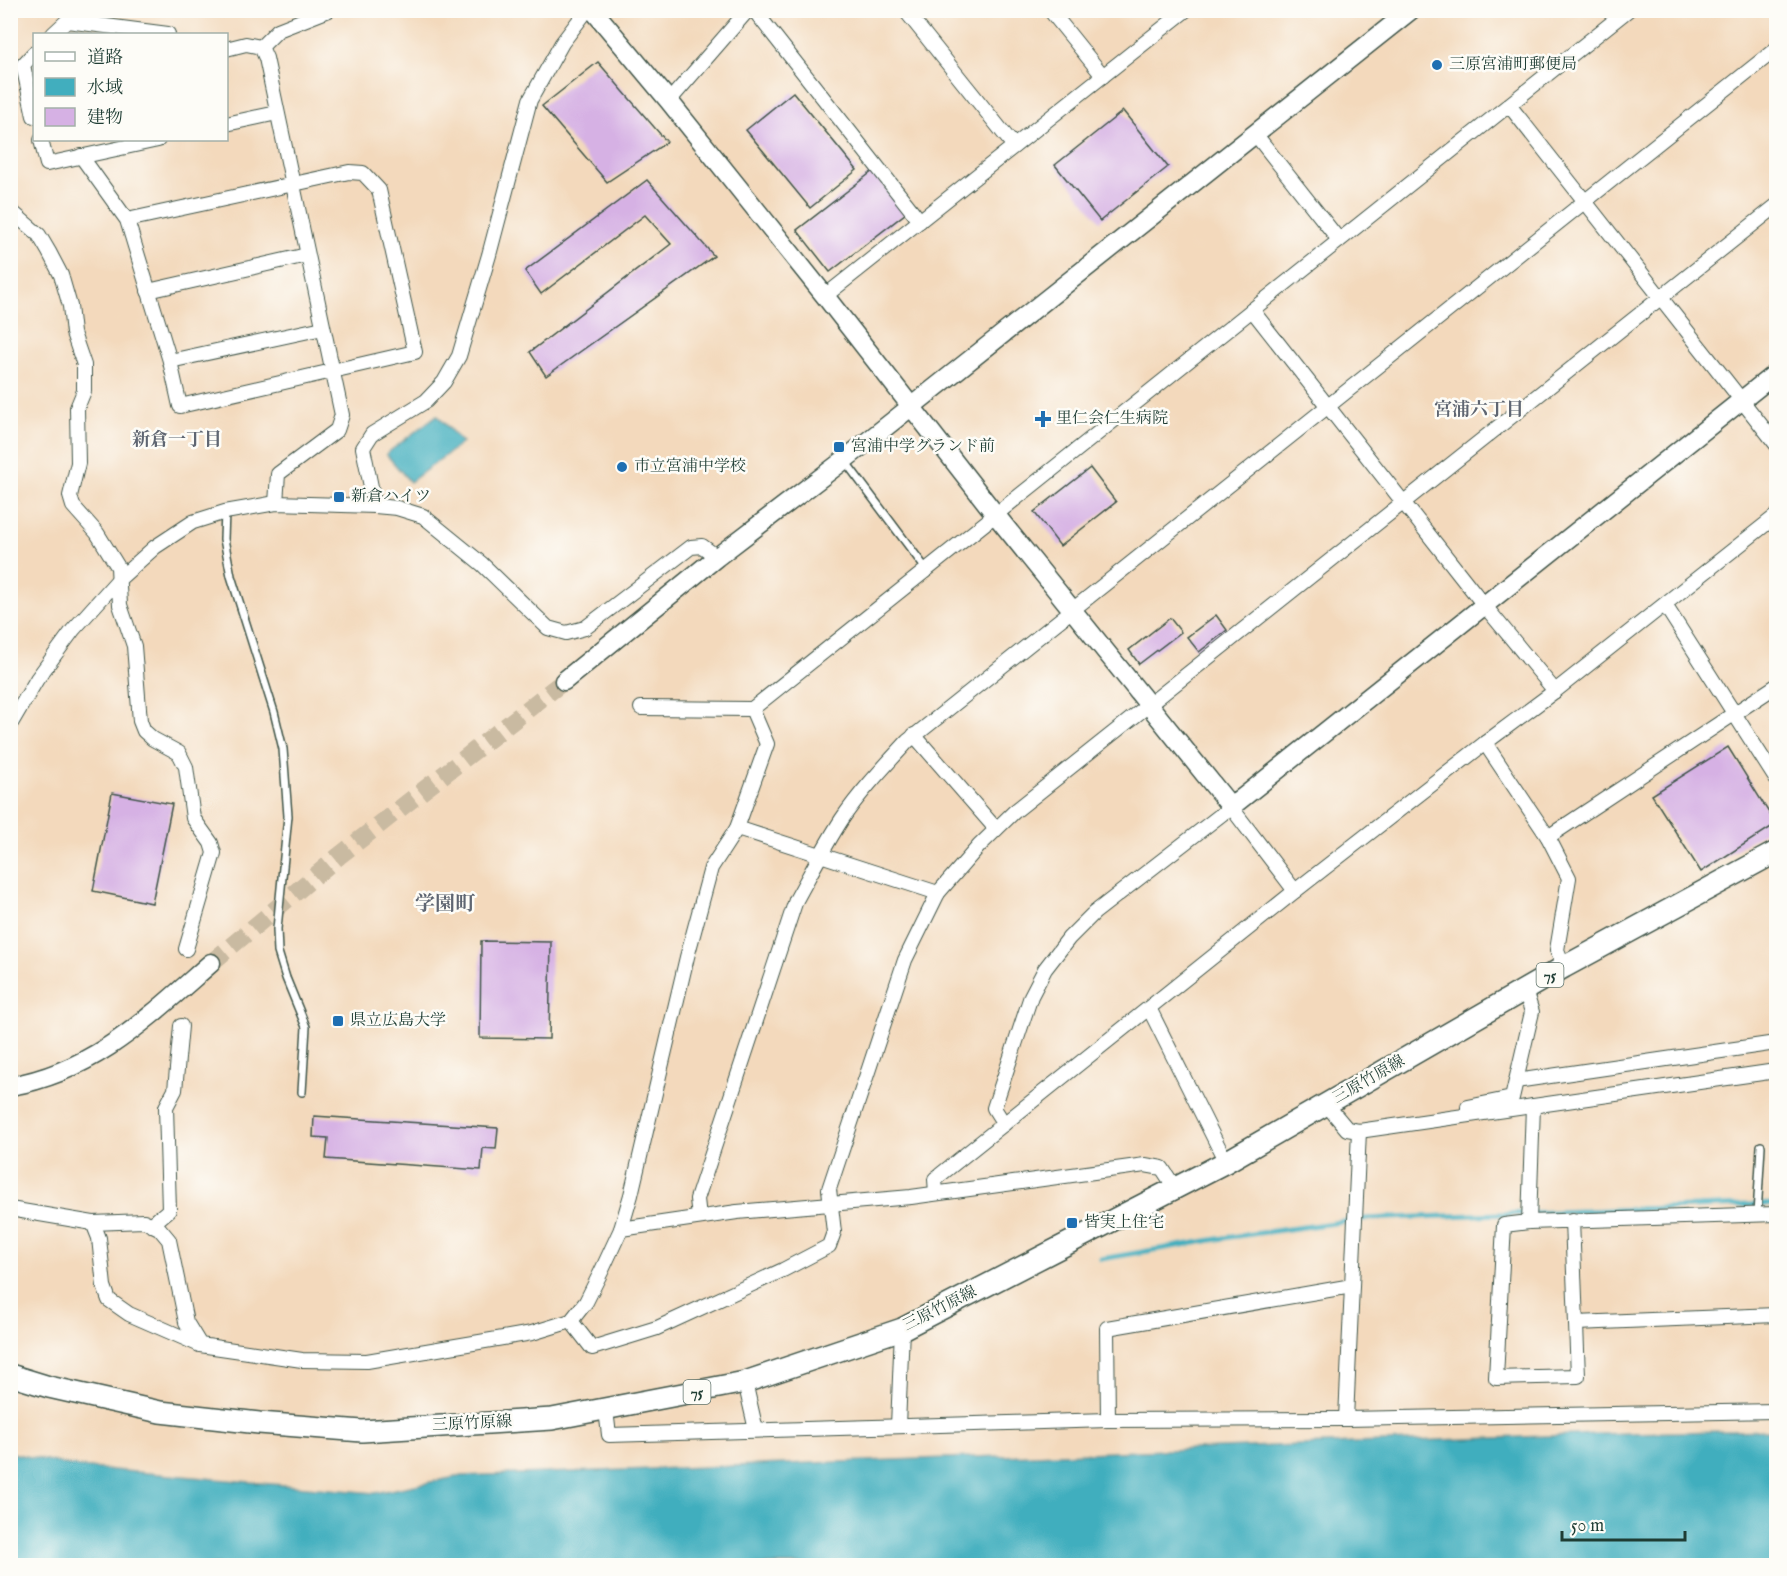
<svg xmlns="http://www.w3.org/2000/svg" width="1787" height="1576" font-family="'IM FELL English','Noto Serif JP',serif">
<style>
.water{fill:#41aebe;stroke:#307679;stroke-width:1.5}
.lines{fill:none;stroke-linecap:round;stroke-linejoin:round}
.stream{stroke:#41aebe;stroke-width:5}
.building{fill:#d6b1e4}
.secondary-tunnel{stroke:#c9baa1;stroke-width:18;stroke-dasharray:18 9;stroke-linecap:butt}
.lane-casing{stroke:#3f5448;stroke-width:10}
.street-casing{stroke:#3f5448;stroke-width:16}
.secondary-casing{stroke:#3f5448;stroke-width:21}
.primary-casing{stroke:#3f5448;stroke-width:24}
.lane{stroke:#fff;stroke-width:7}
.street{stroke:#fff;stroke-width:14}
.secondary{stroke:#fff;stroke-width:18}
.primary{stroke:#fff;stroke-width:21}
.poi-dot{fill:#1f6fb2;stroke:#fdfcf7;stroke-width:2}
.labels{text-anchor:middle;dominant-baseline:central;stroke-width:5;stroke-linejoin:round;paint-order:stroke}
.shield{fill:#fdfcf7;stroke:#62766e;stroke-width:1.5}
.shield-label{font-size:15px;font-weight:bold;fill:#1f3d34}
.poi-label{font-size:16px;fill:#1f3d34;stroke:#fdfcf7;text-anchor:start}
.street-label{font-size:16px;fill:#1f3d34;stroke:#fdfcf7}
.neighbourhood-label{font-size:18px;font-weight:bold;fill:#5f6672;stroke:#fdfcf7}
.quarter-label{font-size:20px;font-weight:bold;fill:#5f6672;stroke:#fdfcf7}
</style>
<rect width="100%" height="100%" fill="#fdfcf7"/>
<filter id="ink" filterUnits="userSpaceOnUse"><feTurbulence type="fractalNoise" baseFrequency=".0167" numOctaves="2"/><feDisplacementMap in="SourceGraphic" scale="12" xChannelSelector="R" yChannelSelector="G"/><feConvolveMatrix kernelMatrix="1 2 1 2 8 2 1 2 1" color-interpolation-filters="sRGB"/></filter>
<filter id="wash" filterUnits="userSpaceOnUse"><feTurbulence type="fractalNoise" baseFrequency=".008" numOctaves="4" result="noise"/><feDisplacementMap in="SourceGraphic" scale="24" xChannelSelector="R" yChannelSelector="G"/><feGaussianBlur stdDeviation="1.35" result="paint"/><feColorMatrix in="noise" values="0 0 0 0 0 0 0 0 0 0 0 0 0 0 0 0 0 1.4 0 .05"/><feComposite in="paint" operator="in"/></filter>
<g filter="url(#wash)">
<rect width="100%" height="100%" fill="#f3d9bc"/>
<g class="water">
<path d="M437,415L462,443L410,482L386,454Z"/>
<path d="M1776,1430V1565H11V1453L78,1467L375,1493L461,1476L1629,1433Z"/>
</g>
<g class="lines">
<path class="stream" d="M1101,1259L1230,1237L1363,1219L1776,1204"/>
</g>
<g id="blocks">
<g class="building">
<path d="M598,62L667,142L607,182L542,106Z"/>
<path d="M793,92L857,170L810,208L746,130Z"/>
<path d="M1123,111L1168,167L1100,221L1055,165Z"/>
<path d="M873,171L906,213L830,272L797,230Z"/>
<path d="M647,180L714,256L546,376L530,352L671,244L645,215L541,294L525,271Z"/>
<path d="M1090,468L1116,502L1060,546L1034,512Z"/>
<path d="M1216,615L1227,630L1199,652L1187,637Z"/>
<path d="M1170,618L1181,632L1139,664L1129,650Z"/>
<path d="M1728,747L1776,824L1701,872L1652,795Z"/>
<path d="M112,793L172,804L152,903L93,891Z"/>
<path d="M481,941L551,942L549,1039L480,1038Z"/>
<path d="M314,1116L498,1128L496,1149L483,1148L481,1170L326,1159L328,1138L313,1137Z"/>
</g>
</g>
</g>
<g filter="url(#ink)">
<use href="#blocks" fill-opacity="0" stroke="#3f5448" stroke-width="1.5"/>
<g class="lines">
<path class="secondary-tunnel" d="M211,963L339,856L564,681"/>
<g class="lane-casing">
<g id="lane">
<path d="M845,461L926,569"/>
<path d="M225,512L224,539L231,576L274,712L283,749L288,816L277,929L278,952L286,978L306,1027L302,1092"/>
<path d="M1757,1215L1761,1146"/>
</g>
</g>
<g class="street-casing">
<g id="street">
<path d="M754,10L920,221"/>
<path d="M905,10L1014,146"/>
<path d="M1050,10L1103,76"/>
<path d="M53,34L67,21L168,34"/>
<path d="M261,47L278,30L329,10"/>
<path d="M226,49L246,44L261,47L266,58L342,415L337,430L278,474L276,503"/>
<path d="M34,53L23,65L34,116"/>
<path d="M669,101L748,10"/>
<path d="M1509,105L1776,444"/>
<path d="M226,124L277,113"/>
<path d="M1256,135L1339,240"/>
<path d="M41,140L47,164L158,140"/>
<path d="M81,156L127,220L170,361L180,406L415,352L379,190L363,173L349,172L127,220"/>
<path d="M10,210L39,235L49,252L61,275L70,306L73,333L84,365V391L77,408L78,463L70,496L73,506L97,533L118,567L120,605L134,646L140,721L144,731L153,739L179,753L186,767L193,818L211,843L214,853L186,949"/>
<path d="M148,291L307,255"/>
<path d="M825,296L1186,10"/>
<path d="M1252,310L1484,605L1555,691"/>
<path d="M170,361L323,328"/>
<path d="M375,506L363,448L372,434L426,401L444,382L459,356L489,255L530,100L562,43L587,10"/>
<path d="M1665,605L1776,779"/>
<path d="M641,708L752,709L1628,10"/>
<path d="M10,725L37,679L73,630L117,581L155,547L193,522L225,512L276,503L375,506L397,508L423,516L482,564L548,628L566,633L585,628L691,547L702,546L717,557"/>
<path d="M914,735L996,829"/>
<path d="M1485,743L1548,837L1569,878L1557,950L1564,967"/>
<path d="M737,828L938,893"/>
<path d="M1548,837L1776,686"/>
<path d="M1149,1008L1226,1162"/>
<path d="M1516,1081L1776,1043"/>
<path d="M1326,1104L1347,1129L1359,1131L1776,1071"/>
<path d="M1468,1110V1107L1512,1098L1532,1012L1525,990"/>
<path d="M1004,1124L994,1108L1031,996L1045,969L1069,938L1094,913L1231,807L1295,891"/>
<path d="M936,1193L935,1179L1295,891L1485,743L1555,691L1776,516"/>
<path d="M10,1209L93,1223L144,1221L159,1228L169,1240L186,1322L200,1345L302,1360L367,1361L532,1333L571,1321L586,1302L602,1270L621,1229L631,1195L687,957L711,868L737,828L767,744L752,709"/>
<path d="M699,1217L697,1199L796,900C811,873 825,845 842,819C861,791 885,766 908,741L1776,49"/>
<path d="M1572,1220L1578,1376L1496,1378L1504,1225L1529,1222L1776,1214"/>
<path d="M1529,1222L1533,1106"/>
<path d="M93,1223L99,1238L104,1286L109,1300L129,1314L200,1345"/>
<path d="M151,1225L169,1210L166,1107L175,1090L181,1026"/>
<path d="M621,1229L737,1212L911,1197L1145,1165L1162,1168L1175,1188"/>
<path d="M571,1321L592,1348L657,1328L783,1270L829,1246L834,1232L829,1189L905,960L938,893L979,846L1014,812L1776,206"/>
<path d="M1576,1323L1776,1315"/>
<path d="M745,1382L756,1430"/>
<path d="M606,1410L609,1435L1108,1420L1346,1419L1776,1411"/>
<path d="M1346,1419L1359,1131"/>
<path d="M1108,1420L1107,1328L1352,1286"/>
<path d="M898,1426L902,1329"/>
</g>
</g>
<g class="secondary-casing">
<g id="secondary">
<path d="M593,10L669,101L825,296L995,514L1231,807L1776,373"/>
<path d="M564,681L717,557L844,460L1411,10"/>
<path d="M10,1086C94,1072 149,1017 211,963"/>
</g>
</g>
<g class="primary-casing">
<path id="primary" d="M10,1375L49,1387L160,1412L259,1423L362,1431L552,1419L745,1382L902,1329L1059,1248L1226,1162L1564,967L1776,852"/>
</g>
<use href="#lane" class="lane"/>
<use href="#street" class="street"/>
<use href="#secondary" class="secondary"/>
<use href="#primary" class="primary"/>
</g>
</g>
<g class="poi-dot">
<circle cx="1437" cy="65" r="6"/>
<path d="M1040 410h6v6h6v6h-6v6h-6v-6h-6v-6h6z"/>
<rect x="833" y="441" width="12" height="12" rx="3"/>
<circle cx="622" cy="467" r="6"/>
<rect x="333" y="491" width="12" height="12" rx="3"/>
<rect x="332" y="1015" width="12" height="12" rx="3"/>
<rect x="1066" y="1217" width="12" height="12" rx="3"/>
</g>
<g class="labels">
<g class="shield">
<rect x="1536.5" y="963" width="27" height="24" rx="4.5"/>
<rect x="683.5" y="1380" width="27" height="24" rx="4.5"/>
</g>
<g class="shield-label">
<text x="1550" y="975">75</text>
<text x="697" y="1392">75</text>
</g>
<g class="poi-label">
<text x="1449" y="65">三原宮浦町郵便局</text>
<text x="1056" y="419">里仁会仁生病院</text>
<text x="851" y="447">宮浦中学グランド前</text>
<text x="634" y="467">市立宮浦中学校</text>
<text x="351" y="497">新倉ハイツ</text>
<text x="350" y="1021">県立広島大学</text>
<text x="1084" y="1223">皆実上住宅</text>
</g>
<g class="street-label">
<text transform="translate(1369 1080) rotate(-30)">三原竹原線</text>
<text transform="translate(940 1309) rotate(-27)">三原竹原線</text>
<text transform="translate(472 1424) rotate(-3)">三原竹原線</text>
</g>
<g class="neighbourhood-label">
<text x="1479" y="410">宮浦六丁目</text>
<text x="177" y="440">新倉一丁目</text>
</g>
<g class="quarter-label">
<text x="445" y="904">学園町</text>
</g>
</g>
<rect width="1787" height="1576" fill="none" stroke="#fdfcf7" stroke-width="36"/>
<rect x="33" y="33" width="195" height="108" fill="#fdfcf7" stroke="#a4b0a9" stroke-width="1.5"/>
<rect x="45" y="52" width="30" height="9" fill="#ffffff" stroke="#a4b0a9" stroke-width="1.5"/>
<text x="87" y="63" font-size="18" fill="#1f3d34">道路</text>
<rect x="45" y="78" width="30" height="18" fill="#41aebe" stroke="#a4b0a9" stroke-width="1.5"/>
<text x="87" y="93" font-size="18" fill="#1f3d34">水域</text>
<rect x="45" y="108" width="30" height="18" fill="#d6b1e4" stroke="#a4b0a9" stroke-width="1.5"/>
<text x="87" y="123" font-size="18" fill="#1f3d34">建物</text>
<path d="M1562 1531v9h123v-9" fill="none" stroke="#1f3d34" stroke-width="3"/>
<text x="1571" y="1531" font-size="18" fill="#1f3d34" stroke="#fdfcf7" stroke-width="4.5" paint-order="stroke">50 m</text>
</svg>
